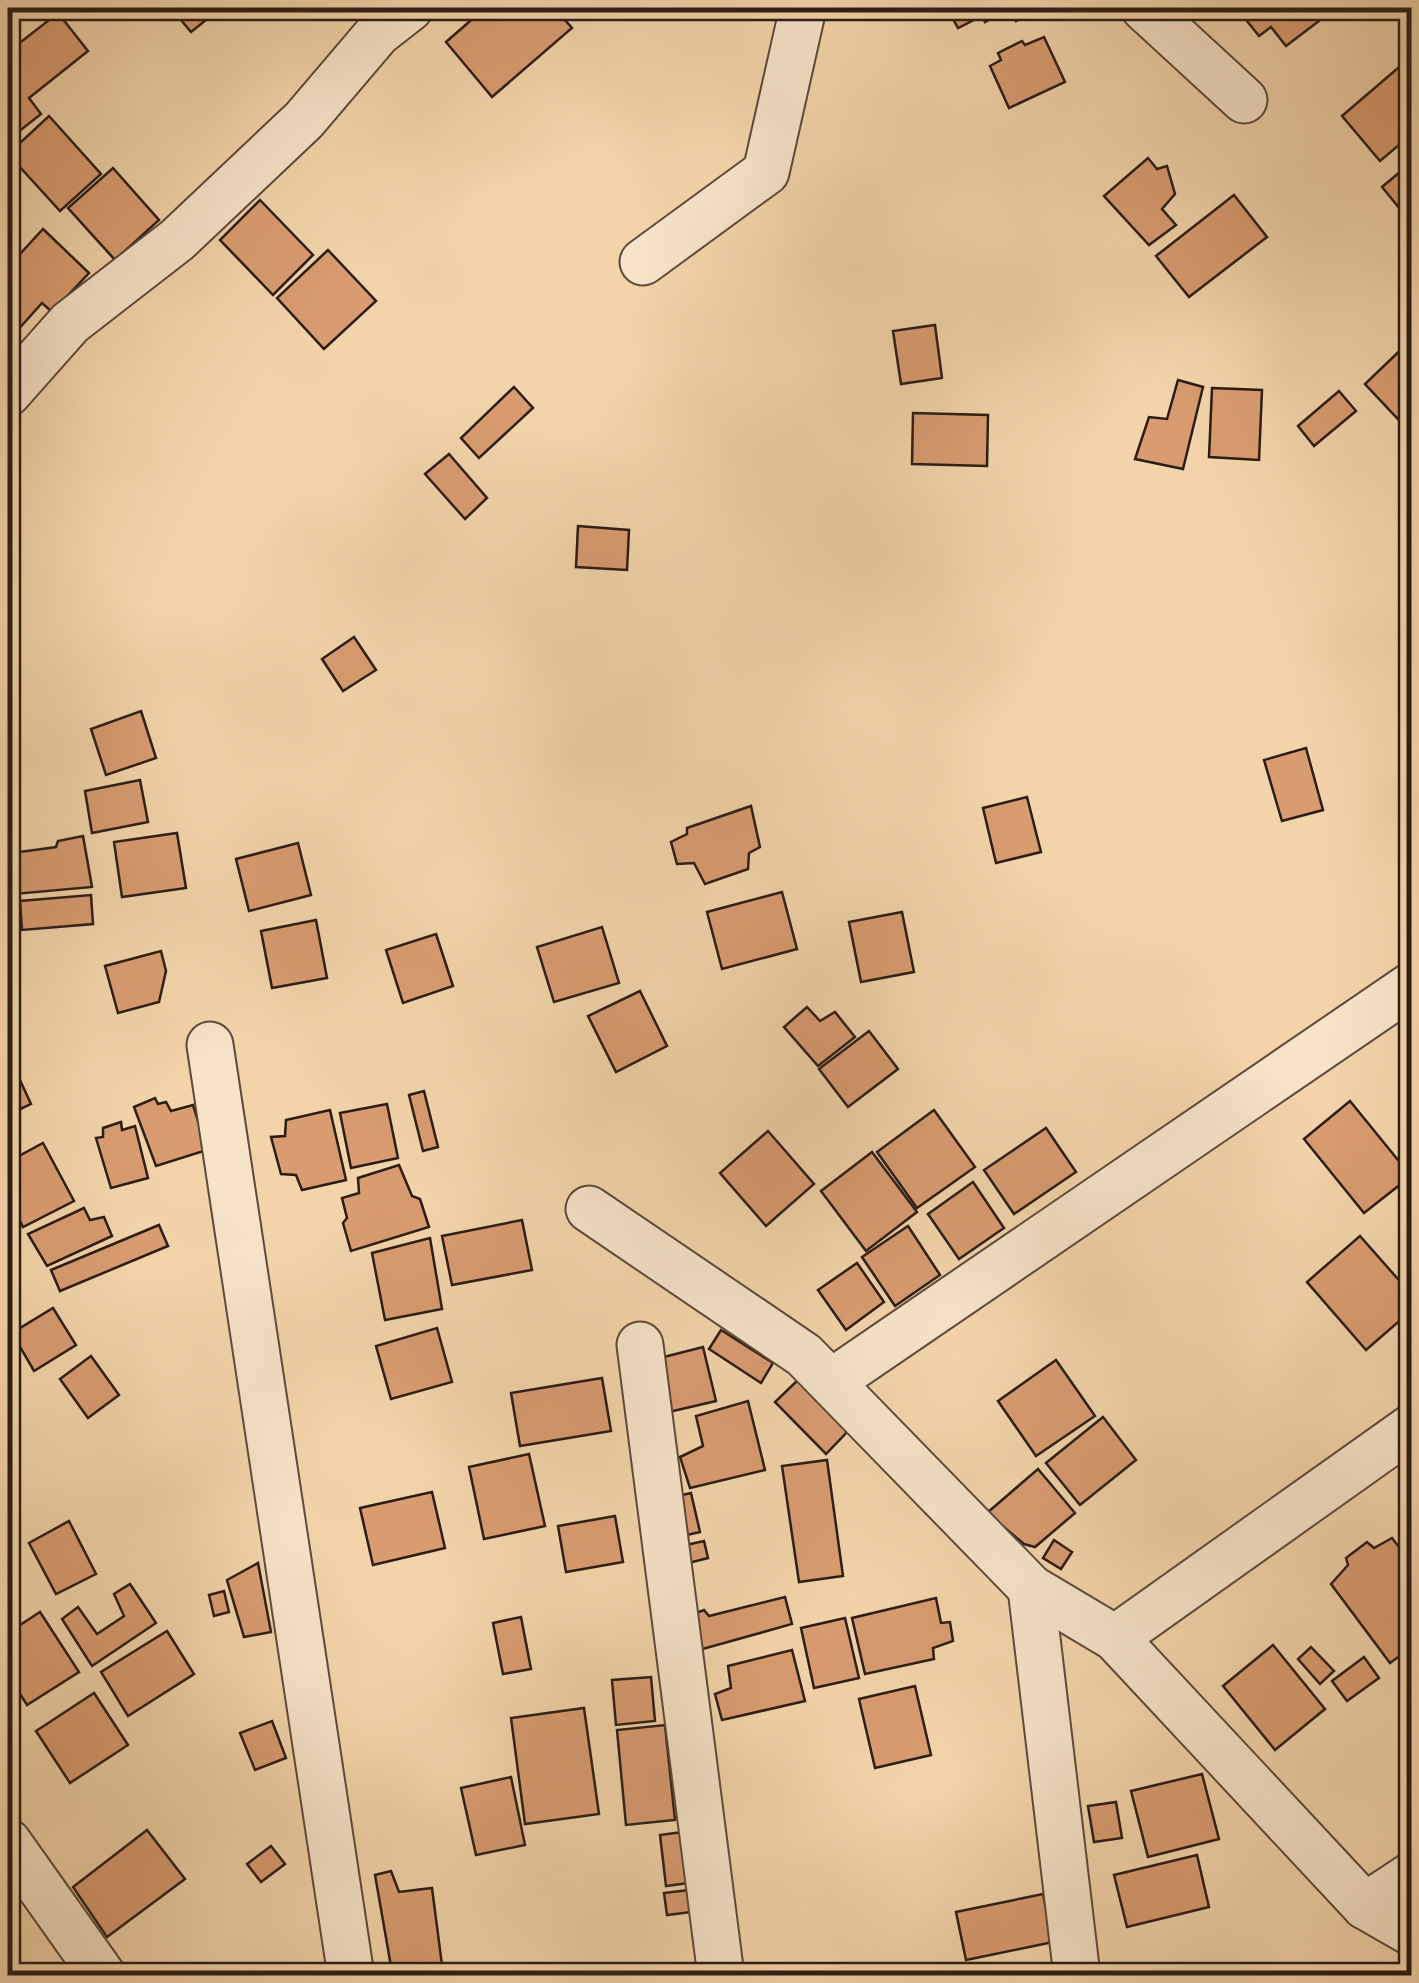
<svg xmlns="http://www.w3.org/2000/svg" width="1419" height="1983" font-family="'Sorts Mill Goudy',serif">
<style>
.building{fill:#d99c71;stroke:#2b1c15;stroke-width:2.5}
.lines{fill:none;stroke-linecap:round;stroke-linejoin:round}
.minor-casing{stroke:#5d4a3a;stroke-width:49}
.minor{stroke:#f7e3c8;stroke-width:45}
</style>
<rect width="100%" height="100%" fill="#f3d4aa"/>
<filter id="stains"><feTurbulence type="fractalNoise" baseFrequency=".002" numOctaves="4"/><feColorMatrix values="0 0 0 0 .2 0 0 0 0 .09 0 0 0 0 .02 0 0 0 .5 -.17"/></filter>
<radialGradient id="worn" r=".72"><stop offset=".6" stop-color="#630" stop-opacity="0"/><stop offset="1" stop-color="#630" stop-opacity=".3"/></radialGradient>
<g class="building">
<path d="M171,8H221L191,32Z"/>
<path d="M485,8H554L572,28L492,97L446,42Z"/>
<path d="M947,8H1043L1016,21L1010,9L985,22L982,16L958,28Z"/>
<path d="M1253,8H1252H1336L1286,46L1271,27L1259,36L1243,16Z"/>
<path d="M58,13L88,51L29,98L41,114L8,140V52Z"/>
<path d="M1044,37L1065,82L1009,108L990,66L1001,60L998,53L1022,41L1025,45Z"/>
<path d="M1398,68L1412,83V134L1380,161L1342,116Z"/>
<path d="M49,116L101,174L60,211L8,154Z"/>
<path d="M1148,158L1157,169L1167,166L1175,194L1162,209L1176,225L1149,245L1104,196Z"/>
<path d="M1412,162V210L1405,215L1382,187Z"/>
<path d="M113,168L159,220L115,260L68,208Z"/>
<path d="M1234,195L1267,237L1189,297L1156,256Z"/>
<path d="M260,200L313,255L273,295L220,240Z"/>
<path d="M43,229L89,273L52,312L42,303L8,341V267Z"/>
<path d="M328,250L376,301L324,349L277,298Z"/>
<path d="M935,325L942,378L901,384L893,331Z"/>
<path d="M1412,339V434L1365,384Z"/>
<path d="M1178,380L1203,387L1183,469L1135,459L1149,417L1167,419Z"/>
<path d="M514,387L533,408L479,458L461,438Z"/>
<path d="M1212,388L1262,390L1259,460L1209,457Z"/>
<path d="M1339,391L1356,411L1314,446L1298,426Z"/>
<path d="M913,413L988,415L987,466L912,464Z"/>
<path d="M449,454L487,498L465,519L425,474Z"/>
<path d="M578,526L629,530L627,570L576,567Z"/>
<path d="M354,637L376,670L343,691L322,659Z"/>
<path d="M141,711L156,758L106,775L91,729Z"/>
<path d="M1306,748L1323,810L1282,821L1264,760Z"/>
<path d="M140,780L148,822L92,833L85,791Z"/>
<path d="M1027,797L1041,852L996,863L983,808Z"/>
<path d="M751,806L760,847L749,853L748,869L705,884L694,863L677,864L671,842L687,834V828Z"/>
<path d="M177,833L186,888L122,897L114,842Z"/>
<path d="M83,836L92,887L15,894L12,853L56,847L58,841Z"/>
<path d="M298,843L311,895L249,911L236,859Z"/>
<path d="M782,892L797,949L722,969L707,912Z"/>
<path d="M91,895L93,924L22,930L20,901Z"/>
<path d="M902,912L914,972L861,982L849,922Z"/>
<path d="M316,920L327,978L272,988L261,931Z"/>
<path d="M602,927L619,983L554,1002L537,947Z"/>
<path d="M436,934L453,986L403,1003L386,950Z"/>
<path d="M161,951L166,971L159,1002L118,1013L105,966Z"/>
<path d="M640,991L667,1046L616,1072L588,1016Z"/>
<path d="M807,1007L820,1021L835,1012L855,1037L818,1066L784,1027Z"/>
<path d="M869,1031L898,1069L848,1107L819,1069Z"/>
<path d="M19,1078L31,1104L8,1115V1083Z"/>
<path d="M424,1091L438,1147L423,1151L409,1095Z"/>
<path d="M155,1098L158,1104L166,1102L171,1111L193,1105L207,1150L156,1166L134,1107Z"/>
<path d="M1350,1101L1411,1176L1364,1213L1304,1139Z"/>
<path d="M387,1104L398,1158L351,1168L340,1113Z"/>
<path d="M330,1110L346,1180L302,1190L296,1175L281,1174L271,1137L285,1136L286,1120Z"/>
<path d="M934,1110L975,1167L917,1208L877,1152Z"/>
<path d="M121,1122L122,1130L135,1126L148,1178L111,1188L96,1138L103,1137V1128Z"/>
<path d="M1046,1128L1076,1172L1014,1214L984,1170Z"/>
<path d="M768,1131L814,1184L766,1226L720,1173Z"/>
<path d="M43,1143L74,1201L23,1227L8,1197V1162Z"/>
<path d="M872,1152L917,1212L866,1251L821,1191Z"/>
<path d="M399,1165L412,1196L420,1199L429,1227L351,1251L343,1223L347,1218L342,1198L359,1193L358,1178Z"/>
<path d="M973,1182L1004,1228L959,1259L928,1214Z"/>
<path d="M84,1208L90,1220L104,1217L112,1236L47,1266L28,1234Z"/>
<path d="M522,1220L532,1270L452,1285L442,1236Z"/>
<path d="M159,1225L168,1246L60,1291L51,1270Z"/>
<path d="M908,1226L940,1275L895,1306L862,1257Z"/>
<path d="M1360,1236L1412,1295V1310L1366,1350L1307,1282Z"/>
<path d="M430,1238L442,1309L385,1320L372,1253Z"/>
<path d="M857,1263L884,1302L846,1330L818,1290Z"/>
<path d="M53,1308L76,1345L34,1371L12,1333Z"/>
<path d="M437,1328L452,1382L391,1399L376,1346Z"/>
<path d="M721,1330L773,1363L761,1383L709,1349Z"/>
<path d="M703,1347L716,1401L669,1412L656,1359Z"/>
<path d="M91,1356L119,1395L88,1418L60,1379Z"/>
<path d="M1056,1360L1095,1416L1036,1456L998,1401Z"/>
<path d="M602,1378L611,1431L520,1446L511,1393Z"/>
<path d="M799,1379L849,1430L826,1454L775,1402Z"/>
<path d="M748,1401L765,1470L690,1488L680,1457L703,1446L696,1416Z"/>
<path d="M1103,1417L1136,1460L1080,1505L1046,1463Z"/>
<path d="M529,1454L545,1526L484,1539L469,1467Z"/>
<path d="M827,1460L843,1576L799,1582L782,1466Z"/>
<path d="M1038,1469L1075,1513L1035,1547L1024,1544L987,1513Z"/>
<path d="M432,1492L445,1548L373,1565L360,1508Z"/>
<path d="M691,1493L700,1532L678,1537L669,1498Z"/>
<path d="M615,1516L623,1562L566,1572L558,1526Z"/>
<path d="M69,1521L96,1574L56,1594L29,1543Z"/>
<path d="M1392,1538L1412,1564V1647L1390,1663L1331,1584L1348,1565L1346,1558L1367,1542L1374,1548Z"/>
<path d="M1054,1540L1072,1552L1061,1569L1043,1558Z"/>
<path d="M704,1541L708,1558L681,1565L677,1547Z"/>
<path d="M258,1563L271,1632L244,1637L227,1580Z"/>
<path d="M130,1584L156,1623L92,1666L62,1619L78,1607L97,1634L124,1616L114,1594Z"/>
<path d="M224,1591L229,1612L214,1616L209,1595Z"/>
<path d="M785,1597L792,1624L699,1650L688,1616L704,1610L709,1616Z"/>
<path d="M936,1598L941,1623L950,1622L953,1641L933,1648L934,1659L865,1674L852,1618Z"/>
<path d="M40,1612L79,1672L27,1705L8,1675V1633Z"/>
<path d="M521,1617L531,1669L503,1674L493,1623Z"/>
<path d="M845,1618L859,1678L814,1688L801,1628Z"/>
<path d="M167,1631L194,1674L128,1716L101,1672Z"/>
<path d="M1273,1645L1325,1709L1275,1750L1223,1686Z"/>
<path d="M1311,1647L1334,1671L1320,1684L1298,1659Z"/>
<path d="M792,1650L805,1701L722,1720L715,1694L731,1688L728,1666Z"/>
<path d="M1364,1657L1379,1678L1347,1701L1332,1681Z"/>
<path d="M651,1677L655,1721L616,1725L612,1680Z"/>
<path d="M915,1686L931,1755L875,1768L859,1699Z"/>
<path d="M94,1693L128,1745L70,1783L36,1731Z"/>
<path d="M584,1708L599,1814L525,1824L511,1718Z"/>
<path d="M272,1721L286,1758L255,1770L240,1733Z"/>
<path d="M665,1725L675,1820L626,1825L617,1730Z"/>
<path d="M1202,1774L1219,1839L1148,1857L1131,1791Z"/>
<path d="M511,1777L525,1845L476,1855L461,1788Z"/>
<path d="M1116,1802L1122,1838L1094,1842L1088,1806Z"/>
<path d="M147,1830L185,1879L107,1937L73,1887Z"/>
<path d="M683,1832L689,1883L666,1886L660,1835Z"/>
<path d="M271,1846L285,1864L261,1882L247,1864Z"/>
<path d="M1197,1855L1209,1907L1127,1927L1114,1875Z"/>
<path d="M391,1871L399,1892L432,1888L442,1965L392,1972L375,1875Z"/>
<path d="M689,1890L692,1912L667,1915L664,1893Z"/>
<path d="M1043,1894L1053,1942L966,1960L956,1912Z"/>
</g>
<g class="lines">
<g class="minor-casing">
<g id="minor">
<path d="M1144,8L1244,100"/>
<path d="M643,262L766,172L803,8"/>
<path d="M8,393L70,323L177,240L304,120L378,33L410,8"/>
<path d="M210,1045L351,1976"/>
<path d="M589,1209L804,1355L1031,1588L1115,1638"/>
<path d="M640,1345L721,1976"/>
<path d="M831,1382L1412,985"/>
<path d="M1031,1588L1077,1976"/>
<path d="M8,1842L103,1976"/>
<path d="M1412,1875L1365,1906L1412,1933"/>
<path d="M1365,1906L1115,1638L1412,1427"/>
</g>
</g>
<use href="#minor" class="minor"/>
</g>
<rect width="1419" height="1983" fill="none" stroke="#f3d4aa" stroke-width="40"/>
<rect x="10" y="10" width="1399" height="1963" fill="none" stroke="#2b1c15" stroke-width="5"/>
<rect x="20" y="20" width="1379" height="1943" fill="none" stroke="#2b1c15" stroke-width="2.5"/>
<rect width="100%" height="100%" filter="url(#stains)"/>
<rect width="100%" height="100%" fill="url(#worn)"/>
</svg>
